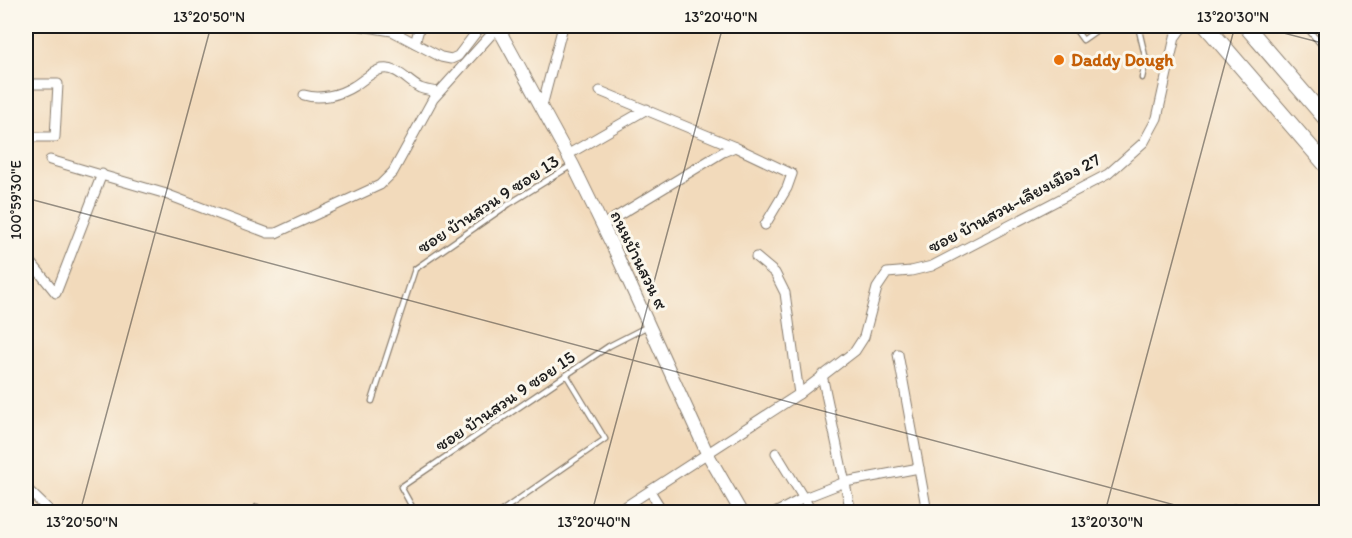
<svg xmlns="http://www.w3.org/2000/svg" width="1352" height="538" font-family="Itim,'Playpen Sans Thai',sans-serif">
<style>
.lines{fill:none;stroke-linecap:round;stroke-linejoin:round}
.service-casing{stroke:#877b6c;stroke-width:7}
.minor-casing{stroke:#877b6c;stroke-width:11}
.tertiary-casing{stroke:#877b6c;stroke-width:14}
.trunk-casing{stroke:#877b6c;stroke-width:17}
.service{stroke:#fff;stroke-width:4.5}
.minor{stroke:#fff;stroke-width:9}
.tertiary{stroke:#fff;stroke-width:12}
.trunk{stroke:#fff;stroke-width:15}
.ticks{fill:none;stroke:#1c1c1c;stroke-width:1.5;stroke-opacity:0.45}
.food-dot{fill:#e8710a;stroke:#fbf7ec;stroke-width:2}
.labels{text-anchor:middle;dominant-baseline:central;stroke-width:6;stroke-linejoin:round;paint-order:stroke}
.food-label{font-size:18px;font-weight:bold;fill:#c56008;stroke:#fbf7ec;text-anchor:start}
.street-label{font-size:18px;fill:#1c1c1c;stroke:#fbf7ec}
.neatline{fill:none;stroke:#1c1c1c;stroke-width:2}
.ticks-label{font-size:15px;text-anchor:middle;fill:#1c1c1c}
</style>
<rect width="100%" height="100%" fill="#fbf7ec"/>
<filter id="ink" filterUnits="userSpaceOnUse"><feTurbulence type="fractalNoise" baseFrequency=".0167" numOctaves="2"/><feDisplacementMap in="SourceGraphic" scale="12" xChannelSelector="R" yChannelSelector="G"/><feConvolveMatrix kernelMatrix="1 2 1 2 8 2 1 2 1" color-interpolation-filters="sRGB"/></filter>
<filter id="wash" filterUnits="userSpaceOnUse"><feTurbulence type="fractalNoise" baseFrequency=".008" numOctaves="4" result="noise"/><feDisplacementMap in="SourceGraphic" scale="24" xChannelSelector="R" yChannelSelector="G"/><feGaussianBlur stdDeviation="1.35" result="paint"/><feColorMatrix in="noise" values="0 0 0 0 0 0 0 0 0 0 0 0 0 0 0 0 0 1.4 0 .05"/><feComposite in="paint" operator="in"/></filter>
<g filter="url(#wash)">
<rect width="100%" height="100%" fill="#f2dabb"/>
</g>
<g filter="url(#ink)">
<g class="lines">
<g class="service-casing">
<g id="service">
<path d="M1073,26L1083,40L1103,26"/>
<path d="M1138,26L1146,60L1142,78"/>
<path d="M1305,26L1326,50"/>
<path d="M372,401L415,269L509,204L572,165"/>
<path d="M257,507L258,512"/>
<path d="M205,509L207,512"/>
<path d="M415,512L401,487L609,346L648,326"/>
<path d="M500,512L605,439L567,376"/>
<path d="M1224,512L1234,507L1238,508L1241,512"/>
</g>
</g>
<g class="minor-casing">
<g id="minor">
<path d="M361,26L392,31L441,57L451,59L458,56L481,26"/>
<path d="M415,43L420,26"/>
<path d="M26,84H58L55,137H26"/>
<path d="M600,91L735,147L723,152L603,225"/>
<path d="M304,95C320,100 340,95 354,86C363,81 372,71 382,69C397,66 408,82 420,88C425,90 432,91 438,92"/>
<path d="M542,106L563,26"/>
<path d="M735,147L792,174L787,188L765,225"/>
<path d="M567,155L647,109"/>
<path d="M50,160L163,193L268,233H276L380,185L393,172L433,99L498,27"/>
<path d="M26,256L56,293L102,174"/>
<path d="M756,257L775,273L785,293L799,394"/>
<path d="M898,354L927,512"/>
<path d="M822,375L851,512"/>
<path d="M776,453L812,512"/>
<path d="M26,488L51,512"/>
<path d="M650,491L663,512"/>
<path d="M617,512L799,394L855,351L864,337L877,288L887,273L911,271L932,266L1108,174L1144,142L1157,118L1175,37L1183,26"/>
<path d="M777,512L804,498L845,482L919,468"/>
</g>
</g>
<g class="tertiary-casing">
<path id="tertiary" d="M497,26L573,165L615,251L707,453L741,512"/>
</g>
<g class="trunk-casing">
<g id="trunk">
<path d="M1206,26L1326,165"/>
<path d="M1246,26L1326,119"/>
</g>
</g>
<use href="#service" class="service"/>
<use href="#minor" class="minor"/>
<use href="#tertiary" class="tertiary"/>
<use href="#trunk" class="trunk"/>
</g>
</g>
<path class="ticks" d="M1256,26L1326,44M26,198L1201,512M80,512L211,26M592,512L723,26M1105,512L1235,26"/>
<circle class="food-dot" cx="1059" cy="60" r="6"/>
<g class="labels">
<g class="food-label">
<text x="1071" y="60">Daddy Dough</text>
</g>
<g class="street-label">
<text transform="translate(1014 203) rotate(-28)">ซอย บ้านสวน-เลียงเมือง 27</text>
<text transform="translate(488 204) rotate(-33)">ซอย บ้านสวน 9 ซอย 13</text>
<text transform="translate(639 260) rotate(64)">ถนนบ้านสวน ๙</text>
<text transform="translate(505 401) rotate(-34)">ซอย บ้านสวน 9 ซอย 15</text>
</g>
</g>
<rect width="1352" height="538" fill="none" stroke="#fbf7ec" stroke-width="66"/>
<rect x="33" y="33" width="1286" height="472" class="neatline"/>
<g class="ticks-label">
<text x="209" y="22">13°20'50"N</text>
<text x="721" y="22">13°20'40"N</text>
<text x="1233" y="22">13°20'30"N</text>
<text transform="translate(16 200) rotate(-90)" y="5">100°59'30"E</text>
<text x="82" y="527">13°20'50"N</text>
<text x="594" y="527">13°20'40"N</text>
<text x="1107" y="527">13°20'30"N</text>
</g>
</svg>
